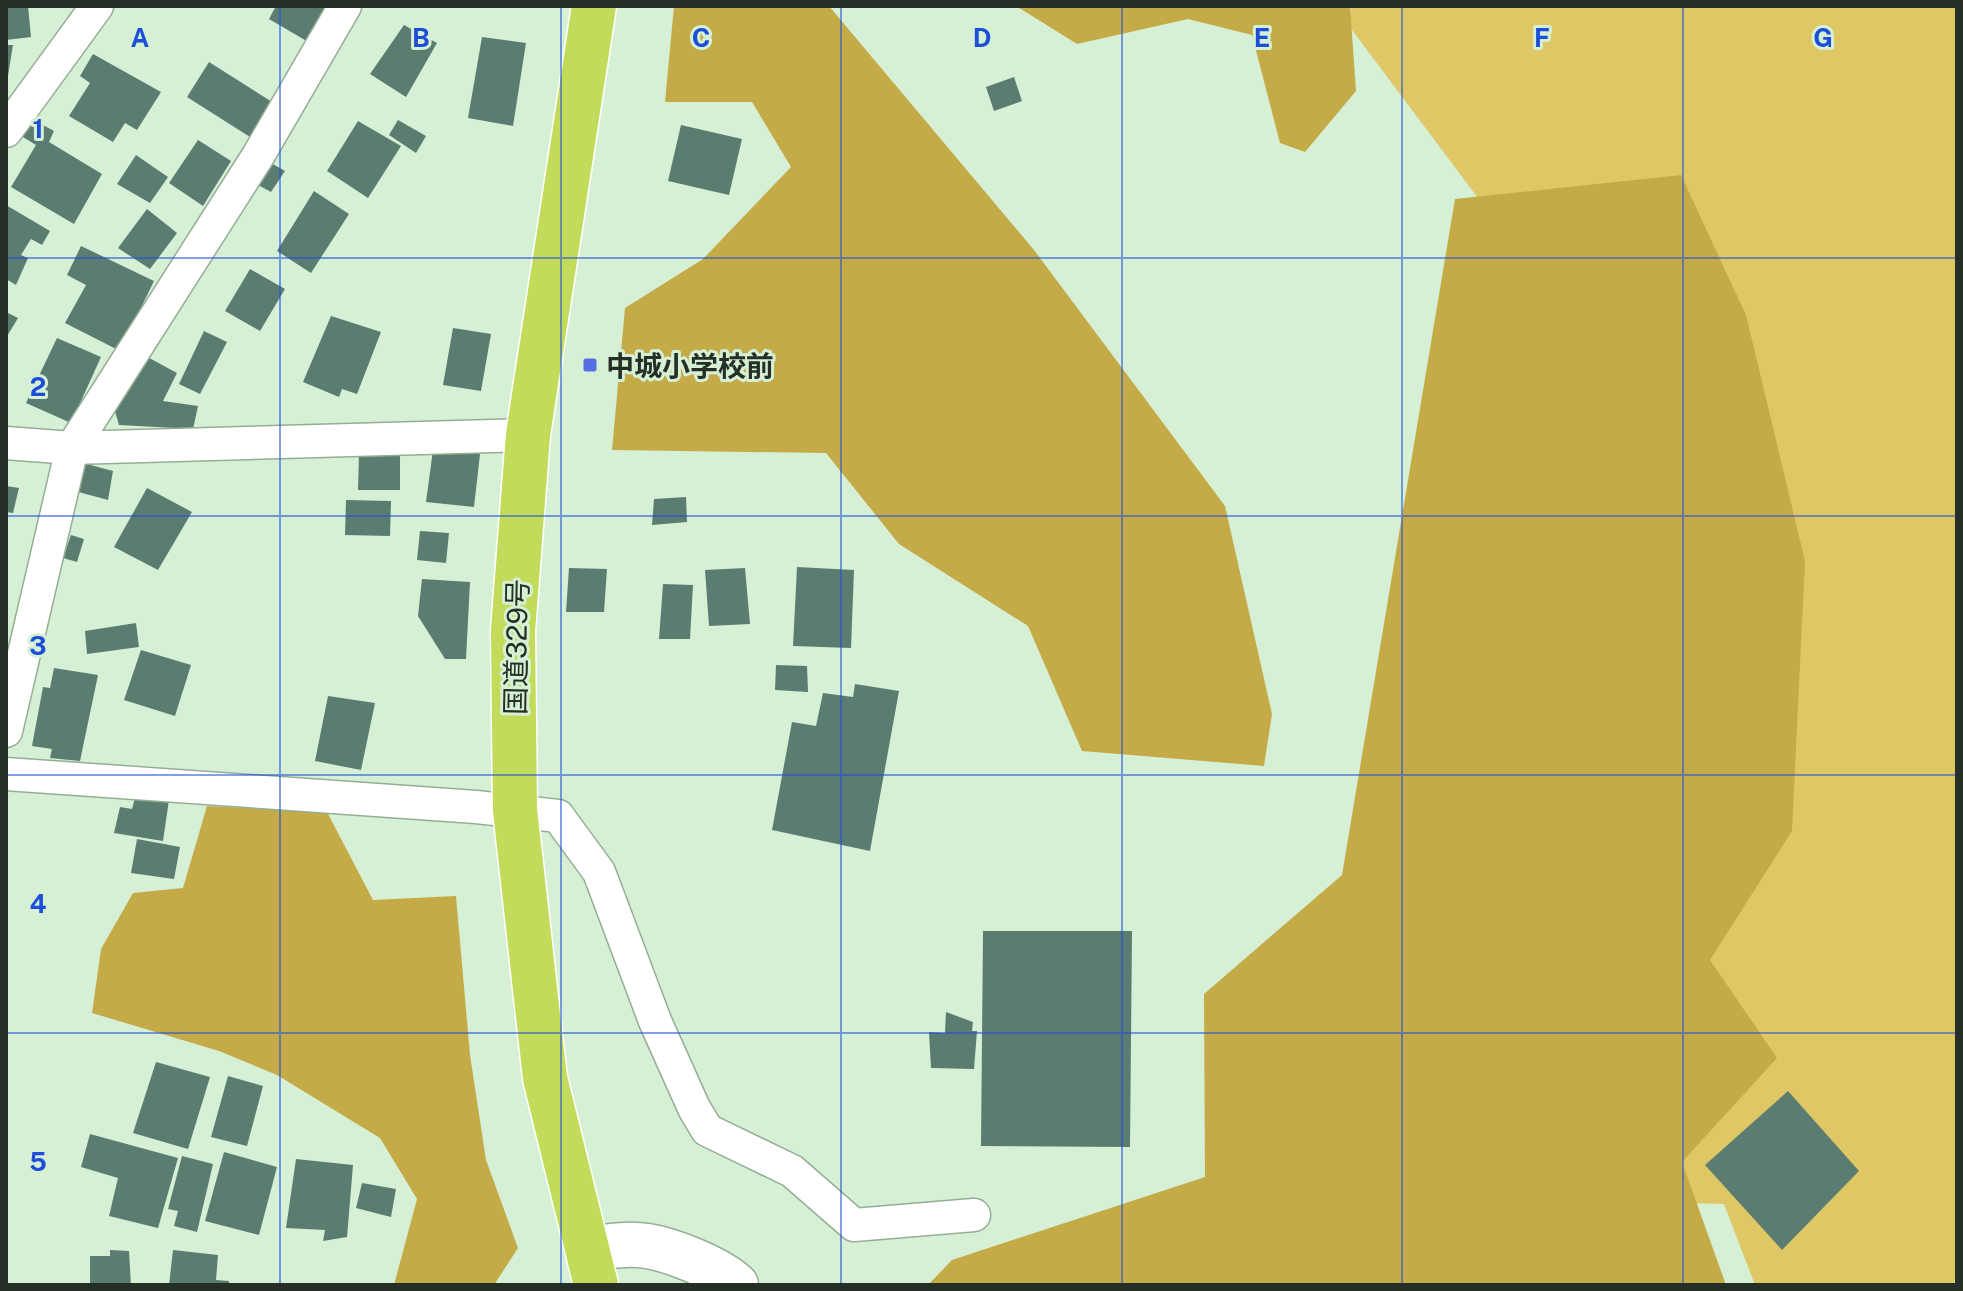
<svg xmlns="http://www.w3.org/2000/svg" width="1963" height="1291" font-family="'Public Sans','Noto Sans JP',sans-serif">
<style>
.green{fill:#e0c766}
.forest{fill:#c4ab48}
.building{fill:#5b7d71}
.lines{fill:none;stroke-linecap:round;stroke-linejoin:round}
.minor-casing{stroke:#95ad95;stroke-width:35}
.secondary-casing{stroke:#95ad95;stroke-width:47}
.trunk-casing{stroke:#fff;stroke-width:47}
.minor{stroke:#fff;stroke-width:32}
.secondary{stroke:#fff;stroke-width:44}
.trunk{stroke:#c3db5a;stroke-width:44}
.grid{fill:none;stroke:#1d4ed8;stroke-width:2;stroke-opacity:0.55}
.poi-dot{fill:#556ee4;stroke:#d6f0d6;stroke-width:3}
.labels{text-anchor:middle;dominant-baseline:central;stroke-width:6;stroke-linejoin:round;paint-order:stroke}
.poi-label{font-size:28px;font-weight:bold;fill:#262f26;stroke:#d6f0d6;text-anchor:start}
.street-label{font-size:28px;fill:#262f26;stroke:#d6f0d6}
.grid-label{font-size:26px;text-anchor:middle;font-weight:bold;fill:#1d4ed8;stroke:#d6f0d6;stroke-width:6;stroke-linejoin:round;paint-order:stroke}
</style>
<rect width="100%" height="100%" fill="#d6f0d6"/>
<path class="green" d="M1351,6H1957V1278L1952,1285H1755L1724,1204L1610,1201L1487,210L1349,26Z"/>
<g class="forest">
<path d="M674,6H829L1034,250L1225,506L1272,714L1264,766L1082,751L1028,626L899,544L826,453L612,450L625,308L703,259L791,167L752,102H665Z"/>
<path d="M1016,6H1350L1356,91L1305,152L1280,143L1252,35L1188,19L1077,44Z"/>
<path d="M1681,175L1746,315L1805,561L1792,831L1710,960L1777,1058L1682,1162L1726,1285H928L952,1260L1205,1177L1204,994L1342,875L1455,199Z"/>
<path d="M207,806L327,812L373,900L456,896L470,1055L486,1160L518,1248L494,1285H394L417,1199L380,1138L277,1075L219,1051L92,1013L101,949L133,893L183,888Z"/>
</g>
<g class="building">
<path d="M6,6H28L31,37L6,40Z"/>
<path d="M276,6H331L310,43L269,19Z"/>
<path d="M404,25L437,43L406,97L370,74Z"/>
<path d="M482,37L526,43L513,126L468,118Z"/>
<path d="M6,45H13L8,76L6,75Z"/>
<path d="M93,54L161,92L137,130L125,123L113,142L69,116L90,83L80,76Z"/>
<path d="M209,62L272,102L250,137L187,97Z"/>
<path d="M1014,77L1022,101L994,111L986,87Z"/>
<path d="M30,118L54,131L49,142L102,174L74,224L11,187L36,145L18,134Z"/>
<path d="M398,120L426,136L416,153L389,135Z"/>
<path d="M358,121L401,146L368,198L327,171Z"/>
<path d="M681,125L742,139L729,195L668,181Z"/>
<path d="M198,140L231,161L203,206L169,183Z"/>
<path d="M136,155L168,177L150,203L117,184Z"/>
<path d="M264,159L285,171L271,192L249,180Z"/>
<path d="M314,191L349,214L311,273L277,251Z"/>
<path d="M6,205L50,231L42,245L31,239L21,255L28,258L16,285L6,279Z"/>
<path d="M147,209L177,233L150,269L118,248Z"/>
<path d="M81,246L154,281L120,351L65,323L86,285L67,275Z"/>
<path d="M250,269L285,289L260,331L225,311Z"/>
<path d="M6,312L18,318L6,338Z"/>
<path d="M331,316L381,332L357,394L342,389L339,397L303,382Z"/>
<path d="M453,328L491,334L481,391L443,385Z"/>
<path d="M204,331L227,342L200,394L179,384Z"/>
<path d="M57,338L101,357L71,423L26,403Z"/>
<path d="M140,353L177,373L163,401L198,406L193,429L119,425L114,408Z"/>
<path d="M433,450L480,454L474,507L426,502Z"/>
<path d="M359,453L400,454V490H358Z"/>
<path d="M79,462L113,471L108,500L71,490Z"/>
<path d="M6,486L19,488L13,513L6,512Z"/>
<path d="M147,488L192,512L158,570L114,547Z"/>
<path d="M686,497L687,522L652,525L654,499Z"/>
<path d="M346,500L391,501L390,536L345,535Z"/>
<path d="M420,531L449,533L446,563L417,560Z"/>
<path d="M71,535L84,539L77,562L63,558Z"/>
<path d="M797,567L854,570L851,648L793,646Z"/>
<path d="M569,568L607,569L604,612H566Z"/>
<path d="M745,568L750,624L709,626L705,570Z"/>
<path d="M422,579L470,582L466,659H445L418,616Z"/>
<path d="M663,584L693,585L690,639H659Z"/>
<path d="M136,623L139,647L87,654L85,631Z"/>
<path d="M141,650L191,665L175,716L124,700Z"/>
<path d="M776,665L807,666L808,692L775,690Z"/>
<path d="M54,668L98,675L80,761L50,758L52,749L32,746L43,687L50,688Z"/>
<path d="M855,684L899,691L870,851L772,830L792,722L816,726L823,693L853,697Z"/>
<path d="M328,696L375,703L361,770L315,761Z"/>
<path d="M136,794L169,800L163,841L114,833L120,807L132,809Z"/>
<path d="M137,839L180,847L174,879L131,873Z"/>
<path d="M983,931H1132L1130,1147L981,1146Z"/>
<path d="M946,1012L973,1022L972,1031H977L974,1069L931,1068L929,1032L945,1033Z"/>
<path d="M156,1062L210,1077L188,1149L133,1133Z"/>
<path d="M228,1076L263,1086L247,1146L211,1137Z"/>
<path d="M1788,1091L1859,1171L1782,1250L1705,1165Z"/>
<path d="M90,1134L178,1158L158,1228L109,1216L118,1178L81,1167Z"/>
<path d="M224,1152L277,1167L259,1235L205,1221Z"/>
<path d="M182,1156L213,1164L197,1232L174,1226L178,1211L168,1209Z"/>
<path d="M296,1159L353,1165L347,1237L323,1241L325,1230L286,1228Z"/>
<path d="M362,1183L396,1189L391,1217L356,1208Z"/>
<path d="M110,1250L129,1251L131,1285H90V1256H110Z"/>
<path d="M173,1250L218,1255L216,1280L229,1281V1285H169Z"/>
</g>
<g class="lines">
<g class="minor-casing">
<g id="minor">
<path d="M6,131L97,6"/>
<path d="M6,443L72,448L528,435"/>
<path d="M6,731L72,448L258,156L345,6"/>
<path d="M6,774L476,807L558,816L599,872L655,1021L694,1108L707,1130L792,1171L854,1225L974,1215"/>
</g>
</g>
<g class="secondary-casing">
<path id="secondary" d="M587,1249C604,1247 621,1244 637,1245C664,1246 716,1267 736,1285"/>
</g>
<g class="trunk-casing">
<path id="trunk" d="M594,6L528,435L513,631L515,810L545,1078L596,1285"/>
</g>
<use href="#minor" class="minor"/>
<use href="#secondary" class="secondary"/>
<use href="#trunk" class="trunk"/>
</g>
<path class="grid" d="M280,6V1285M561,6V1285M841,6V1285M1122,6V1285M1402,6V1285M1683,6V1285M6,258H1957M6,516H1957M6,775H1957M6,1033H1957"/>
<rect class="poi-dot" x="582" y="357" width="16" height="16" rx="4"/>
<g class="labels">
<g class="poi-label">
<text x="606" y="365">中城小学校前</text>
</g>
<g class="street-label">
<text transform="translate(516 647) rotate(-89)">国道329号</text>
</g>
</g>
<g class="grid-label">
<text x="140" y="47">A</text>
<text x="421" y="47">B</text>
<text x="701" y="47">C</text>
<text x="982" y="47">D</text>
<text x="1262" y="47">E</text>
<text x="1542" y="47">F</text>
<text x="1823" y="47">G</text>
<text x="38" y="138">1</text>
<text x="38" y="396">2</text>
<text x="38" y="655">3</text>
<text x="38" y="913">4</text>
<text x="38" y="1171">5</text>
</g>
<rect width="1963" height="1291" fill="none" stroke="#262f26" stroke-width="16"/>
</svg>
